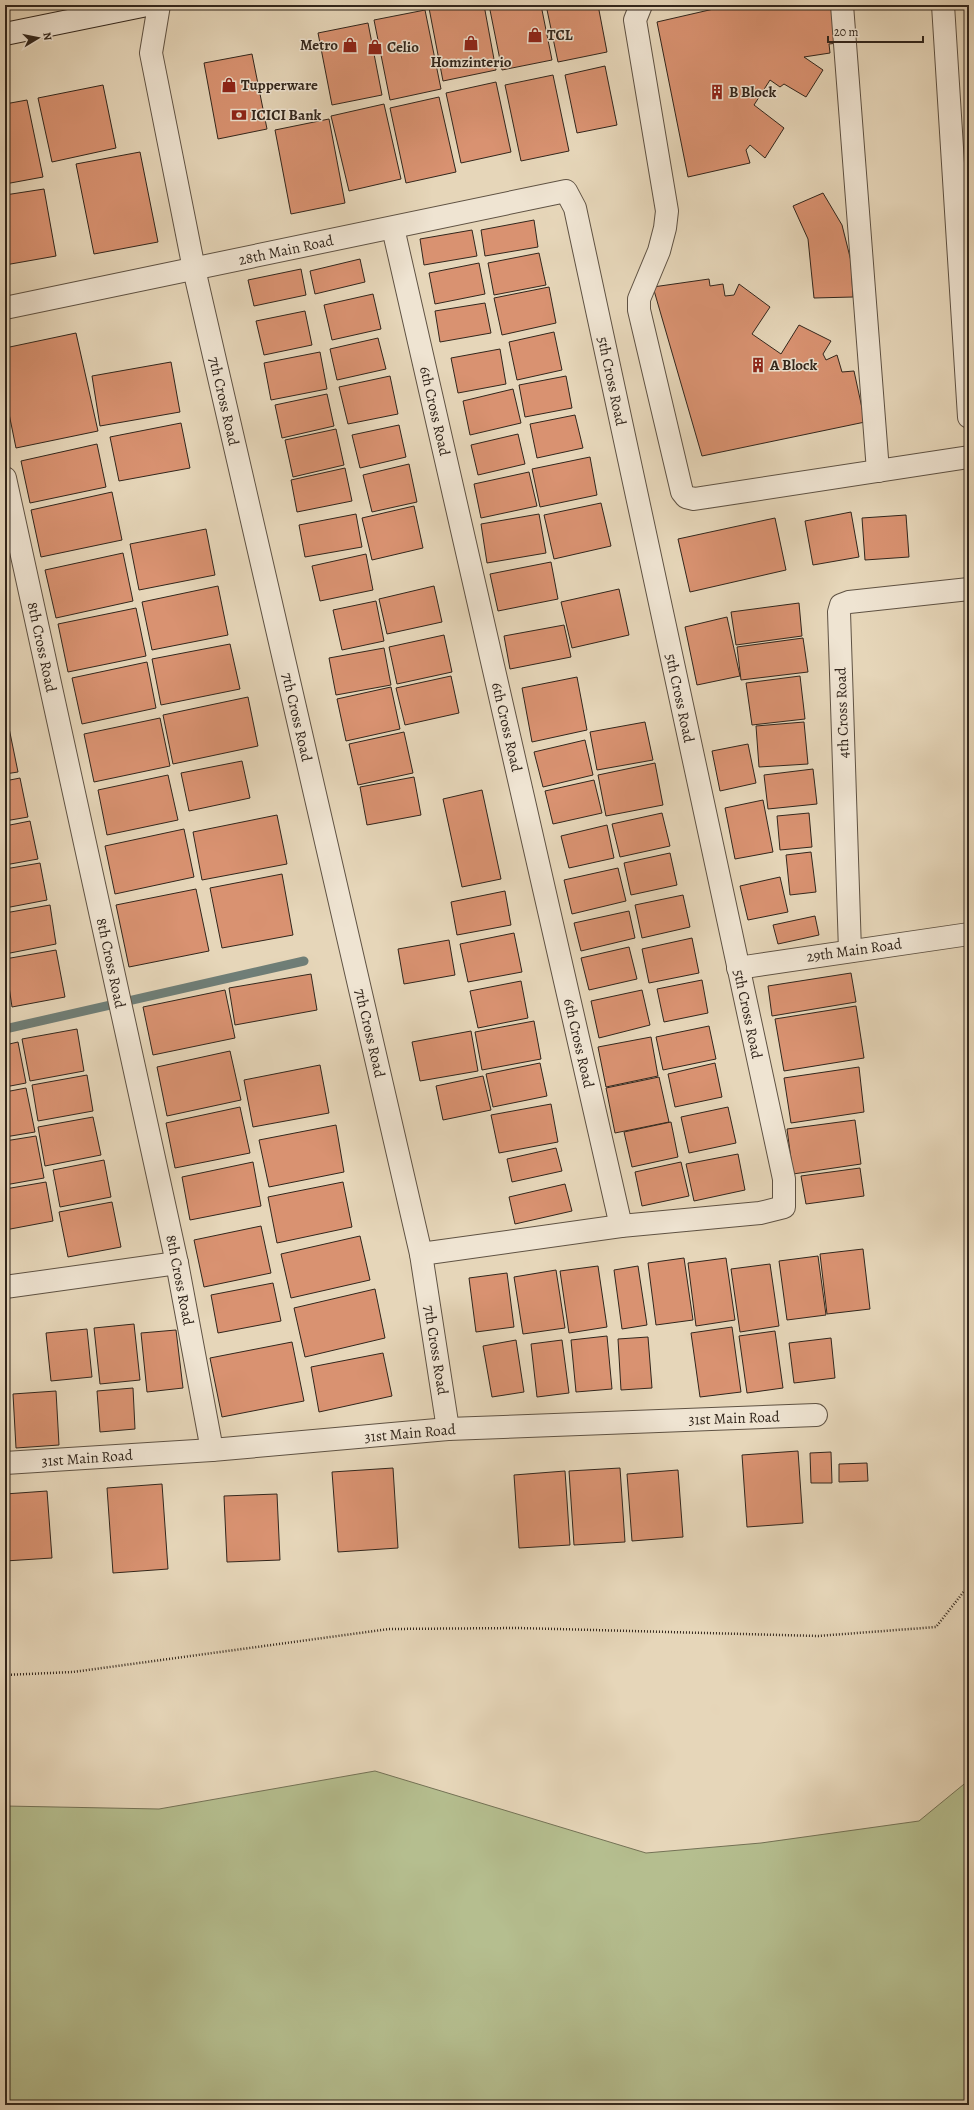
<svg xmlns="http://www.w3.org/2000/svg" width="974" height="2110" font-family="Alegreya,serif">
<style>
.green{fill:#b5be8f;stroke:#747256}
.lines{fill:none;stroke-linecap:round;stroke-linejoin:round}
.stream{stroke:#6f7e77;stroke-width:9}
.building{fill:#d99271;stroke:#32261c}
.minor-casing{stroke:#5f5243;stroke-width:24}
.secondary-casing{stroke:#32261c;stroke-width:24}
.path{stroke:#32261c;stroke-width:2.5;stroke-dasharray:1 2;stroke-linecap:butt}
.minor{stroke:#efe4d2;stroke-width:22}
.secondary{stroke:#efe4d2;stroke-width:22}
.labels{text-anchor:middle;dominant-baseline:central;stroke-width:3;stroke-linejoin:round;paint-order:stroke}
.poi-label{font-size:15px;font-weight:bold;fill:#32261c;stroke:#efe4d2;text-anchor:start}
.street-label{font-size:15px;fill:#32261c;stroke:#efe4d2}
</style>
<rect width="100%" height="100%" fill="#e6d6b9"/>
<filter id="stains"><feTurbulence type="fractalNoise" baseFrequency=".005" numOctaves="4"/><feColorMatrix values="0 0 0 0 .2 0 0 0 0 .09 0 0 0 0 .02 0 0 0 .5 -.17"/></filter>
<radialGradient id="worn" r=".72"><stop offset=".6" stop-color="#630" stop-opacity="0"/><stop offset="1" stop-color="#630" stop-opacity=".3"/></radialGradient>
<path class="green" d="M375,1771L646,1853L761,1843L919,1821L969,1780V2105H5V1806L159,1809Z"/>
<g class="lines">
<path class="stream" d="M5,1029L304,961"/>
</g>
<g class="building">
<path d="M447,5H484L496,70L443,81L429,8Z"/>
<path d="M489,5H541L552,60L502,70Z"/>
<path d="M546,5H598L607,52L558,62Z"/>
<path d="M731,5H831L838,43L829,44L830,53L804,57L823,70L806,97L784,84L780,87L770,80L754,105L784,128L765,158L750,145L746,150L750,163L688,177L657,22Z"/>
<path d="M425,10L441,89L390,100L374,20Z"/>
<path d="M368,23L382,95L332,105L318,33Z"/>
<path d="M252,54L267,129L218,139L204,63Z"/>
<path d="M605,66L617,125L577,133L565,75Z"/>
<path d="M553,75L569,151L521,161L505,85Z"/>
<path d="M496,82L511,152L461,163L446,93Z"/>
<path d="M103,85L116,148L52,162L38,98Z"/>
<path d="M439,97L456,172L406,183L390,108Z"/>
<path d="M27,100L43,177L5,184V104Z"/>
<path d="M384,104L401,179L349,191L331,116Z"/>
<path d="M329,119L345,203L291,214L275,130Z"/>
<path d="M140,152L158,242L94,254L76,164Z"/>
<path d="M44,189L56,256L5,265V195Z"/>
<path d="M823,193L842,225L851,261L853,297L814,298L808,239L793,206Z"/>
<path d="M534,220L538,247L485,256L481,230Z"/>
<path d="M472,230L477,256L424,265L420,239Z"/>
<path d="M539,253L546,285L494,295L488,263Z"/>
<path d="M360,259L365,282L315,294L310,271Z"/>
<path d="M479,263L485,294L435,304L429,273Z"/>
<path d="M301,269L306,295L254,306L248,280Z"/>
<path d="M709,279L710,286L723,284L725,296L734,295L739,284L770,307L752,334L781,354L799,325L831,341L823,354L826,360L837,355L842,372L854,371L865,422L702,456L653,287Z"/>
<path d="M549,287L556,323L502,335L494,298Z"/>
<path d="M373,294L381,329L332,340L324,305Z"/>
<path d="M485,303L491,333L440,342L435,311Z"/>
<path d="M305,311L312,345L264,355L256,321Z"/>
<path d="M554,332L562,370L517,380L509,342Z"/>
<path d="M76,333L98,431L16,448L5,394V348Z"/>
<path d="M378,338L386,369L337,380L330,349Z"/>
<path d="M500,349L506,384L458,393L451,358Z"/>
<path d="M320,352L327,389L271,400L264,363Z"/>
<path d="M171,362L180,412L100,426L92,376Z"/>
<path d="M390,376L398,414L348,424L339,387Z"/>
<path d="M566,376L572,408L525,417L519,385Z"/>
<path d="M513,389L521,423L470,435L463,401Z"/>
<path d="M327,394L334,426L282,438L275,405Z"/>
<path d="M575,415L583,448L537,458L530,424Z"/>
<path d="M181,423L190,468L119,481L110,437Z"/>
<path d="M399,425L406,457L360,468L352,435Z"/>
<path d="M336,429L344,465L293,477L285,440Z"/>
<path d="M518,434L525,464L478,475L471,445Z"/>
<path d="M97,444L106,487L30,503L21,461Z"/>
<path d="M590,457L597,495L540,507L532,469Z"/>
<path d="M409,464L417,502L372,512L363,475Z"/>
<path d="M345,468L352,501L297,512L291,480Z"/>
<path d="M529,472L537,506L481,518L474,484Z"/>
<path d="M112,492L122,540L41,557L31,510Z"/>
<path d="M601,503L611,546L554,559L544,515Z"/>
<path d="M414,506L423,548L372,560L362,518Z"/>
<path d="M851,512L859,557L813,565L805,521Z"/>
<path d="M356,514L362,547L305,557L299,525Z"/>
<path d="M539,514L546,553L487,563L481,524Z"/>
<path d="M906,515L909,557L865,560L862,518Z"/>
<path d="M775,518L786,570L690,592L678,539Z"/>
<path d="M206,529L215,575L139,590L130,544Z"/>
<path d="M123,553L133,601L56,618L45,570Z"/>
<path d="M366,554L373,590L320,601L312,566Z"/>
<path d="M551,562L558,599L498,611L490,574Z"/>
<path d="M218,586L228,635L152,650L142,602Z"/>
<path d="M434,586L442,622L387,634L379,599Z"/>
<path d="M619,589L629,635L572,648L561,602Z"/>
<path d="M376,601L384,641L342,650L333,610Z"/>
<path d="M799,603L802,636L736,645L731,612Z"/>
<path d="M136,608L146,656L68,672L58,624Z"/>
<path d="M727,617L740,676L697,685L685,627Z"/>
<path d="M564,625L571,657L510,669L504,636Z"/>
<path d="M444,635L452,672L397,684L389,647Z"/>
<path d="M803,638L808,672L741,680L737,647Z"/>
<path d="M230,644L240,689L161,705L152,659Z"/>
<path d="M384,648L391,685L336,695L329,658Z"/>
<path d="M147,662L156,708L82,724L72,678Z"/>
<path d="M451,676L459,713L405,725L396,688Z"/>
<path d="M800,676L805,719L752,725L746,683Z"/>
<path d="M577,677L587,730L532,742L522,688Z"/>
<path d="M391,687L400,729L346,741L337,699Z"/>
<path d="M248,697L258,746L173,764L163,715Z"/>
<path d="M5,704L9,728H5Z"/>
<path d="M160,718L170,766L94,782L84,734Z"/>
<path d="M645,722L653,760L597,770L590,732Z"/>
<path d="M804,722L808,764L759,767L756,726Z"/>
<path d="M5,728H9L18,772L5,774Z"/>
<path d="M404,732L413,773L358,785L349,744Z"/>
<path d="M585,740L593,775L543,787L534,752Z"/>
<path d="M748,744L756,783L720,791L712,751Z"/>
<path d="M242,761L250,798L189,811L181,773Z"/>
<path d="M655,763L663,805L606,816L598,775Z"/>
<path d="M813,769L817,804L768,809L764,775Z"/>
<path d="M168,775L178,820L107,835L98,790Z"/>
<path d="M414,777L421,815L367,825L360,787Z"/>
<path d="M20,778L28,817L5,821V781Z"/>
<path d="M594,780L602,813L553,824L545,791Z"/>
<path d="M482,790L501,879L462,887L443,799Z"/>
<path d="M763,800L773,852L735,859L725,808Z"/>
<path d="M662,813L670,846L620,857L612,824Z"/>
<path d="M809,813L812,847L780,850L777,816Z"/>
<path d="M277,815L287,864L202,880L193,832Z"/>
<path d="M30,821L38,859L5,865V826Z"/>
<path d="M607,825L614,858L569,868L561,836Z"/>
<path d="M184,829L194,877L115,894L105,846Z"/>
<path d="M811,852L816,892L790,895L786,855Z"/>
<path d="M670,853L677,885L631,895L624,863Z"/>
<path d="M40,863L47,900L5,908V869Z"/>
<path d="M618,868L626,901L572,914L564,880Z"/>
<path d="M282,874L293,935L222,948L210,888Z"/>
<path d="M780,877L788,912L748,920L740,886Z"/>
<path d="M196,889L209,951L129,967L116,905Z"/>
<path d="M505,891L511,925L457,935L451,902Z"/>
<path d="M683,895L690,927L642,938L635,905Z"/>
<path d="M50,905L56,944L5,954V913Z"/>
<path d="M629,911L635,938L581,951L574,923Z"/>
<path d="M815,916L819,935L778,944L773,925Z"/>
<path d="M514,933L522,972L468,982L460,944Z"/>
<path d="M692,938L699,973L649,983L642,949Z"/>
<path d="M449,940L455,975L404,984L398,949Z"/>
<path d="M629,947L637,979L589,990L581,958Z"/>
<path d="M56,950L65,997L12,1007L5,959Z"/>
<path d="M851,973L856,1002L772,1016L768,986Z"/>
<path d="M311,974L317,1010L235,1025L229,988Z"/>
<path d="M702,980L708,1013L664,1022L657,989Z"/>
<path d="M521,981L528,1018L478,1028L470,991Z"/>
<path d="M225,990L235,1038L153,1055L143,1007Z"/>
<path d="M642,990L650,1025L599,1038L591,1001Z"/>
<path d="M5,994L8,1008L5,1009Z"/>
<path d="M856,1006L864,1058L784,1071L775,1019Z"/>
<path d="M534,1021L541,1059L482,1070L475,1032Z"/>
<path d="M709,1026L716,1059L663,1070L656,1037Z"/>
<path d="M77,1029L84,1071L30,1081L22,1039Z"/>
<path d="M471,1031L478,1071L420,1081L412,1042Z"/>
<path d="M651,1037L658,1076L606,1087L598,1047Z"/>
<path d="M18,1042L26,1083L5,1087V1045Z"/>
<path d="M230,1051L241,1100L167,1116L157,1067Z"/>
<path d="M540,1063L547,1096L493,1107L486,1074Z"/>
<path d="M715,1063L722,1097L675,1107L668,1074Z"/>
<path d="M320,1065L329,1113L253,1127L244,1080Z"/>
<path d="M859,1067L864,1112L791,1123L784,1078Z"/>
<path d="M87,1075L93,1111L38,1121L32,1085Z"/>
<path d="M483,1076L491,1110L443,1120L436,1086Z"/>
<path d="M659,1077L669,1122L615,1133L606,1088Z"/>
<path d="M26,1088L35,1132L5,1137V1092Z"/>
<path d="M551,1104L558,1142L499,1153L491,1115Z"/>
<path d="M240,1107L250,1153L175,1168L166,1123Z"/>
<path d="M728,1107L736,1143L689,1153L681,1117Z"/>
<path d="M93,1117L101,1155L45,1166L38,1127Z"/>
<path d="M855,1120L861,1164L793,1174L787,1129Z"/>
<path d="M671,1122L678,1157L632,1167L624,1132Z"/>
<path d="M336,1125L344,1172L269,1187L259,1140Z"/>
<path d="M36,1136L44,1178L5,1185V1141Z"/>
<path d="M556,1148L562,1171L512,1182L507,1159Z"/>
<path d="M738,1154L745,1190L694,1201L686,1164Z"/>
<path d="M104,1160L111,1197L60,1207L53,1170Z"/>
<path d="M253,1162L261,1206L190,1220L182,1177Z"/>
<path d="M681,1162L689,1196L642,1206L635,1172Z"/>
<path d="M860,1168L864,1196L806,1204L801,1176Z"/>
<path d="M46,1182L53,1221L5,1230V1189Z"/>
<path d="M343,1182L352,1227L277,1243L268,1197Z"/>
<path d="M565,1184L572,1211L515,1224L509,1197Z"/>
<path d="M112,1202L121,1247L68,1257L59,1212Z"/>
<path d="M261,1226L271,1273L204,1287L194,1240Z"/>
<path d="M360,1236L370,1280L291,1298L281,1254Z"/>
<path d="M863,1249L870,1309L827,1314L820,1254Z"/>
<path d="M818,1256L826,1315L787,1320L779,1261Z"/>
<path d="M684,1258L693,1320L656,1325L648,1263Z"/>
<path d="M726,1258L735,1320L696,1326L688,1263Z"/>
<path d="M770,1264L779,1326L740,1332L731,1269Z"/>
<path d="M598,1266L607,1327L569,1333L560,1271Z"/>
<path d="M638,1266L647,1325L622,1329L614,1270Z"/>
<path d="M556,1270L565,1328L523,1334L514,1277Z"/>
<path d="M507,1273L514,1327L476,1332L469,1278Z"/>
<path d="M273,1283L281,1321L218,1333L211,1295Z"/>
<path d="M375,1289L385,1338L305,1357L294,1308Z"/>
<path d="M134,1324L140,1380L100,1384L94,1328Z"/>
<path d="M732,1327L741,1392L700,1397L691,1333Z"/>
<path d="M87,1329L92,1377L51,1381L46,1333Z"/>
<path d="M176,1330L183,1388L147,1392L141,1333Z"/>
<path d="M775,1331L783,1388L747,1393L739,1336Z"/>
<path d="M607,1336L612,1389L576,1392L571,1340Z"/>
<path d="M648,1337L652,1388L621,1390L618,1339Z"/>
<path d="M831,1338L835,1378L794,1383L789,1343Z"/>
<path d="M516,1340L524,1392L492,1397L483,1346Z"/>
<path d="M562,1340L569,1393L537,1397L531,1344Z"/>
<path d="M292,1342L304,1401L222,1417L210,1358Z"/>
<path d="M383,1353L392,1396L319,1412L311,1367Z"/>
<path d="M133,1388L135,1429L100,1432L97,1391Z"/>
<path d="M56,1391L59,1445L16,1448L13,1394Z"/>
<path d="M798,1451L803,1523L747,1527L742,1455Z"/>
<path d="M831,1452L832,1483H811L810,1453Z"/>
<path d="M867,1463L868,1481L839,1482V1464Z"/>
<path d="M393,1468L398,1548L338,1552L332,1472Z"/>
<path d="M620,1468L625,1542L574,1545L569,1471Z"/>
<path d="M678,1470L683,1537L632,1541L627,1474Z"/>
<path d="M565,1471L570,1545L519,1548L514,1475Z"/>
<path d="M162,1484L168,1569L113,1573L107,1488Z"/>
<path d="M47,1491L52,1558L5,1561V1494Z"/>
<path d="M277,1494L280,1560L227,1562L224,1496Z"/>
</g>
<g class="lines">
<g class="minor-casing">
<g id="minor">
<path d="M159,5L151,53L194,269L421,1254L448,1429"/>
<path d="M641,5L635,20L667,211L665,228L659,251L639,299V310L682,492L686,497L694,499L969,457"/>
<path d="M842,5L878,471"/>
<path d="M943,5L969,417"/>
<path d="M393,228L621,1226"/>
<path d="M5,308L566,191L575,208L784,1179V1207L760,1213L621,1226L421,1254"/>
<path d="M5,478L177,1263L212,1450"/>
<path d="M850,951L839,612L841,605L849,602L969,589"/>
<path d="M738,968L969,934"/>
<path d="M5,1287L177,1263"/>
<path d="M5,1463L212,1450L448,1429L816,1415"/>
</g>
</g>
<g class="secondary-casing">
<path id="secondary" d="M5,34L147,5"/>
</g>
<path class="path" d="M5,1675L73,1672L389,1629L519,1628L818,1636L936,1627L969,1585"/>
<use href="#minor" class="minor"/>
<use href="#secondary" class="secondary"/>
</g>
<defs>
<g id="shop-bare" transform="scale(1.2)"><path d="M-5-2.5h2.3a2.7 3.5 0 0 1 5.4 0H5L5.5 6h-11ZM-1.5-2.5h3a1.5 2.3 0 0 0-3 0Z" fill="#8f2418" stroke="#efe4d2" stroke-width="2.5" paint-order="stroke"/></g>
<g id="building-bare" transform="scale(1.2)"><path d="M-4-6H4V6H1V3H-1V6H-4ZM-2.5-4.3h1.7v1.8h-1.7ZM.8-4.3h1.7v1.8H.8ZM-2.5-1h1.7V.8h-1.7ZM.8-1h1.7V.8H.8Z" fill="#8f2418" stroke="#efe4d2" stroke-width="2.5" paint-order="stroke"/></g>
<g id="bank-bare" transform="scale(1.2)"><path d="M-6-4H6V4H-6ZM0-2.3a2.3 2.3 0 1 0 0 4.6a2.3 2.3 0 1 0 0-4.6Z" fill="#8f2418" stroke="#efe4d2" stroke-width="2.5" paint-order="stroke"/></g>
</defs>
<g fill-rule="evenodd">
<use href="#shop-bare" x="535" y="35"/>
<use href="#shop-bare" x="471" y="43"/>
<use href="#shop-bare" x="350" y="45"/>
<use href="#shop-bare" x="375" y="47"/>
<use href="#shop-bare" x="229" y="85"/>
<use href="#building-bare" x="717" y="92"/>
<use href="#bank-bare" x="239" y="115"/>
<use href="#building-bare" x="758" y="365"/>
</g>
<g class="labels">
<g class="poi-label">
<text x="547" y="35">TCL</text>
<text x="338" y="45" text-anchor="end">Metro</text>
<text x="387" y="47">Celio</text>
<text x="471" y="62" text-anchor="middle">Homzinterio</text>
<text x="241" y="85">Tupperware</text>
<text x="729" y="92">B Block</text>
<text x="251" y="115">ICICI Bank</text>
<text x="770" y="365">A Block</text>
</g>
<g class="street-label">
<text transform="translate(286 250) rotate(-12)">28th Main Road</text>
<text transform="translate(612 381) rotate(78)">5th Cross Road</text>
<text transform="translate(224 401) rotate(77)">7th Cross Road</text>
<text transform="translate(435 411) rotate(77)">6th Cross Road</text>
<text transform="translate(42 647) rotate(78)">8th Cross Road</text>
<text transform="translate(680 698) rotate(78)">5th Cross Road</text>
<text transform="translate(842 713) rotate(-92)">4th Cross Road</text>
<text transform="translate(297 717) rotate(77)">7th Cross Road</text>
<text transform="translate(507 727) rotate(77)">6th Cross Road</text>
<text transform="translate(854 950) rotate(-8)">29th Main Road</text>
<text transform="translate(111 963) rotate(78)">8th Cross Road</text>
<text transform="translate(748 1014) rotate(78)">5th Cross Road</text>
<text transform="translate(370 1033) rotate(77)">7th Cross Road</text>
<text transform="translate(579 1043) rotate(77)">6th Cross Road</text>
<text transform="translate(180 1280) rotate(79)">8th Cross Road</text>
<text transform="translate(436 1350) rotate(81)">7th Cross Road</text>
<text transform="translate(734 1418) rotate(-2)">31st Main Road</text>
<text transform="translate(410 1433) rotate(-5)">31st Main Road</text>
<text transform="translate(87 1458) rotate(-4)">31st Main Road</text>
</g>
</g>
<rect width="974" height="2110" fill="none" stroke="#e6d6b9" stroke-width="20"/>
<rect x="6" y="6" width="962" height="2098" fill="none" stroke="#32261c" stroke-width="2"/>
<rect x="10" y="10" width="954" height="2090" fill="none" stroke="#32261c"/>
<g transform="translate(38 38) rotate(80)" stroke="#efe4d2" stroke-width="3" paint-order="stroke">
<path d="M0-3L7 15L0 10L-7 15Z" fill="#32261c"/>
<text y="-6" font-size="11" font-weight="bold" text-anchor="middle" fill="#32261c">N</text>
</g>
<path d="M828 36v6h95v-6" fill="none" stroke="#32261c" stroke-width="2"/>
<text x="834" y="36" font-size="12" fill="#32261c" stroke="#efe4d2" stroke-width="3" paint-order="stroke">20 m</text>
<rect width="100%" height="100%" filter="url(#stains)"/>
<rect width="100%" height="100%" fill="url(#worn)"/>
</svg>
